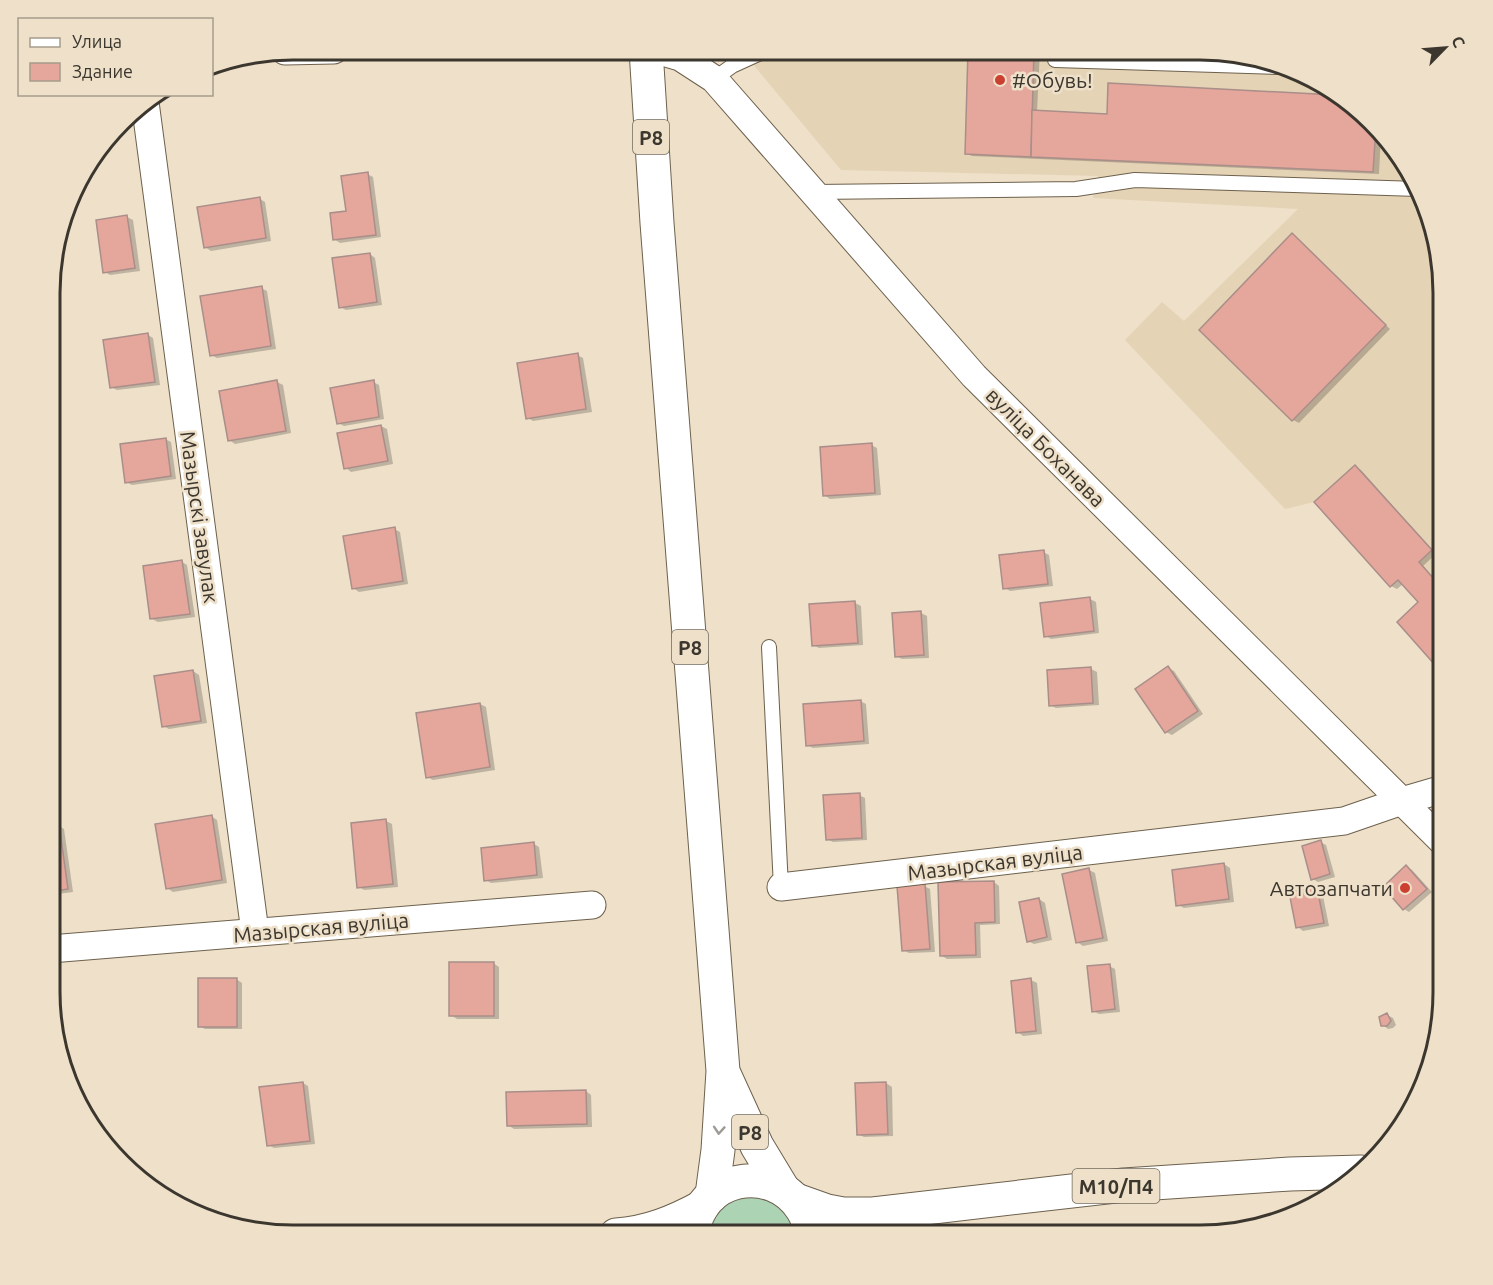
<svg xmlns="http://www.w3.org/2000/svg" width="1493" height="1285" font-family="Ubuntu,sans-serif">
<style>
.built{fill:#e5d3b6}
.green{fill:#add3b5}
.shadow{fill:#0003}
.building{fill:#e5a69c;stroke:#a98e89;stroke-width:1.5}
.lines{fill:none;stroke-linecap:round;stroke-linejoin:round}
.lane-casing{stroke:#6d614d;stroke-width:16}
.street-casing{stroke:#6d614d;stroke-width:29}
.secondary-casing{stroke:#6d614d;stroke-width:35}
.primary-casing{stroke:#6d614d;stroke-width:35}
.lane{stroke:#fff;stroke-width:14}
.street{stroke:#fff;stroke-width:27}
.secondary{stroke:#fff;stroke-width:33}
.primary{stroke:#fff;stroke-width:33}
.oneway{stroke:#9e9b96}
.poi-dot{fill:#cc402f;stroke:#eee0c9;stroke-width:2}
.labels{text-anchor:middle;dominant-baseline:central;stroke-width:5;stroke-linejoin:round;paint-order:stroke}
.shield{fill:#eee0c9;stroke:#716a5c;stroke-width:1.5}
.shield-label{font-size:20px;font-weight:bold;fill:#3c372e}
.poi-label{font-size:21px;fill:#3c372e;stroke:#eee0c9;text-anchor:start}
.street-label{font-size:21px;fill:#3c372e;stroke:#eee0c9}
.rim{fill:none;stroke:#3c372e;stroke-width:3}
</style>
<rect width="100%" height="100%" fill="#eee0c9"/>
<path class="built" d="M741,50H1216L1307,74L1372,121L1425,200L1443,277V674L1397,622L1418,602L1399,580L1390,587L1314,502L1285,509L1125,340L1162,302L1184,321L1298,209L1093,198L1098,176L841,170Z"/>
<path class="green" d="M743,1193C775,1198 787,1202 796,1235H707L719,1206Z"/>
<g class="shadow">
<path d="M969,50H1040L1037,112L1108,115L1110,84L1338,97L1372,121L1381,134L1379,174L972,156L966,153Z"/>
<path d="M367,174L373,177L381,237L340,243L334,239Z"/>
<path d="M260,199L265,202L271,241L211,251L205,247Z"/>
<path d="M127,217L133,220L140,271L110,275L105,272Z"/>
<path d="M1292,235L1298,239L1390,329L1299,423L1293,420Z"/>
<path d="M370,254L375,258L382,305L346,310L340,307Z"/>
<path d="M261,288L267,291L276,349L217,358L211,355Z"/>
<path d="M148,335L153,338L160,385L117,390L111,387Z"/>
<path d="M577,355L583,358L592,412L533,421L528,418Z"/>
<path d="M277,382L283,385L291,433L235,444L229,440Z"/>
<path d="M373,382L379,385L384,419L344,426L338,423Z"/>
<path d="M381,426L387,429L393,464L351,472L346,468Z"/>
<path d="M165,439L171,442L176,479L132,485L126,482Z"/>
<path d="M871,445L877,448L881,495L830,499L824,495Z"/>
<path d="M1355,467L1361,470L1436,554L1423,566L1443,588V671L1399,622L1420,603L1403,584L1397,589L1391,586L1316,502Z"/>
<path d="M394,529L400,532L408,584L359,592L353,588Z"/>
<path d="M1043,552L1049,555L1053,586L1010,591L1005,588Z"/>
<path d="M182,562L187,565L195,617L158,622L152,619Z"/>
<path d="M1090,599L1096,602L1099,633L1051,639L1046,636Z"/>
<path d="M855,603L861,606L863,645L819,648L813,645Z"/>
<path d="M921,613L927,616L929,658L902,659L896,656Z"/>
<path d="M1168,668L1174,671L1203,714L1172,735L1166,732Z"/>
<path d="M1091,669L1097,672L1099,705L1056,708L1050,705Z"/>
<path d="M193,671L199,675L207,723L169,729L163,726Z"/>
<path d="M860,701L866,704L869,744L813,748L807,745Z"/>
<path d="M480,704L486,707L495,770L433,780L427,777Z"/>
<path d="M859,795L865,798L867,840L833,842L827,839Z"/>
<path d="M211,816L217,820L227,883L173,892L167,888Z"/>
<path d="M386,821L392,824L398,887L364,890L359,887Z"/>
<path d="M59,826L64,829L73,892L50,895V827Z"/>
<path d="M1320,842L1326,845L1335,877L1318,882L1313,879Z"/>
<path d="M534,844L539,847L543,878L491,883L486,880Z"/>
<path d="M1224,864L1230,868L1234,902L1184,908L1178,905Z"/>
<path d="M1407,867L1412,870L1432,892L1409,912L1404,909Z"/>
<path d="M1089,870L1095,873L1108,941L1083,946L1077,942Z"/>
<path d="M994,882L999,886L1000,924L980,925L981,958L947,959L942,956Z"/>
<path d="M924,886L930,889L935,952L909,953L903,950Z"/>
<path d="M1317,888L1322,891L1329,926L1303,931L1298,927Z"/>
<path d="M1039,899L1045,903L1052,940L1034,944L1028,941Z"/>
<path d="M493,963L499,967V1019H457L451,1015Z"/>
<path d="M1109,966L1115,969L1120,1012L1099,1014L1093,1011Z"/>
<path d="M236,979L242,983V1029H205L199,1026Z"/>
<path d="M1031,980L1037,983L1042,1034L1023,1036L1018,1032Z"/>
<path d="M1387,1015L1393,1018L1396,1025L1393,1028L1388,1029L1383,1025Z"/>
<path d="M303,1083L308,1086L315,1144L274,1148L268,1145Z"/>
<path d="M886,1083L892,1087L893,1136L864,1137L858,1134Z"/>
<path d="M586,1091L591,1095L592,1127L514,1129L508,1125Z"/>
</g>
<g class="building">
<path d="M968,50H1034L1031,157L965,154Z"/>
<path d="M1108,83L1336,95L1372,121L1376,126L1373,172L1031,157L1032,110L1107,114Z"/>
<path d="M368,172L376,235L333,240L330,213L346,211L341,176Z"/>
<path d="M260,197L266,238L204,248L197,207Z"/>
<path d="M127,215L135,268L103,273L96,220Z"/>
<path d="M1292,233L1386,325L1292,421L1199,330Z"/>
<path d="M370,253L377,302L339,308L332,258Z"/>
<path d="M262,286L271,346L210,356L200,296Z"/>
<path d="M148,333L155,382L110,388L103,340Z"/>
<path d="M578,353L586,409L526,419L517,363Z"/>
<path d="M277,380L286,431L228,441L219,391Z"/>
<path d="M374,380L379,417L337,424L330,388Z"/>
<path d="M381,425L388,461L344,469L337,433Z"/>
<path d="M166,438L171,476L125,483L120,444Z"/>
<path d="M872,443L875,493L823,496L820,447Z"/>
<path d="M1355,465L1432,550L1419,562L1443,589V674L1397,622L1418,602L1398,580L1390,587L1314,502Z"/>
<path d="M395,527L403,581L352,589L343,536Z"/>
<path d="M1044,550L1048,584L1003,589L999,555Z"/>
<path d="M182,560L190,614L150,619L143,566Z"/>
<path d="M1090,597L1094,631L1044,637L1040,603Z"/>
<path d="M855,601L858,643L812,646L809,604Z"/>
<path d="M921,611L924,655L895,657L892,613Z"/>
<path d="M1168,666L1198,711L1165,733L1135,689Z"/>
<path d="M1091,667L1093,703L1049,706L1047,670Z"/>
<path d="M193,670L201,721L162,727L154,676Z"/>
<path d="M861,700L864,741L806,746L803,704Z"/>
<path d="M480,703L490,767L426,778L416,713Z"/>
<path d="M860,793L862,838L826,840L823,795Z"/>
<path d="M212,815L222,880L166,889L155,824Z"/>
<path d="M386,819L393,884L357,888L351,823Z"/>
<path d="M59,824L68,889L50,892V825Z"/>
<path d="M1321,840L1330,874L1311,880L1302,846Z"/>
<path d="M534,842L537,875L484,881L481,848Z"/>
<path d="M1224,863L1229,899L1176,906L1172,870Z"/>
<path d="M1406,865L1427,889L1403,910L1383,887Z"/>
<path d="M1089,868L1103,938L1076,943L1062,874Z"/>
<path d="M994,881L995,922L975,923L976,955L940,956L938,882Z"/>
<path d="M925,884L930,949L902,951L897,886Z"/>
<path d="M1317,887L1324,923L1296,928L1289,892Z"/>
<path d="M1039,898L1047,937L1027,942L1019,902Z"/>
<rect x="449" y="962" width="45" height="54"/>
<path d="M1110,964L1115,1009L1092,1012L1087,966Z"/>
<rect x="198" y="978" width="39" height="49"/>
<path d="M1031,978L1036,1031L1016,1033L1011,981Z"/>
<path d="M1387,1013L1391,1021L1387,1026H1381L1379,1017Z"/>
<path d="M303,1082L310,1141L267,1146L259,1087Z"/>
<path d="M886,1082L888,1134L857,1135L855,1083Z"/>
<path d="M586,1090L587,1124L507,1126L506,1092Z"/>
</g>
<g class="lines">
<g class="lane-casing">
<g id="lane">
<path d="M1055,60L1279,67"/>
<path d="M714,79L732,66L767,50"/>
<path d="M814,192L1076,189L1135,180L1418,189"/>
<path d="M769,647L781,887"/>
</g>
</g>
<g class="street-casing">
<g id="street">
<path d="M656,50L680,57L714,79L974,376L1443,842"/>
<path d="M285,51L334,50"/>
<path d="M145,102L255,932"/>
<path d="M781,887L1344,821L1402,801L1443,789"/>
<path d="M50,949L592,905"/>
</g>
</g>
<g class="secondary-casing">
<path id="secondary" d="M616,1235C648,1233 674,1222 702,1207"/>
</g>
<g class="primary-casing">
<g id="primary">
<path d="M646,50L657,223L723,1071L718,1150L712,1195"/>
<path d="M725,1076L757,1146L783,1189"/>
<path d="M796,1200L827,1211L843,1214H873L1124,1185L1290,1174L1361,1172"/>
<path d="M693,1235C697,1177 771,1161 802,1209C807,1217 810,1226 810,1235"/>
</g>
</g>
<use href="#lane" class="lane"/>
<use href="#street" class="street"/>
<use href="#secondary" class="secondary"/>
<use href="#primary" class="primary"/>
</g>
<defs><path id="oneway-chevron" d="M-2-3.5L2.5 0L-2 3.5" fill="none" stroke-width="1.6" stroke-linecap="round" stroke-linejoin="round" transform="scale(1.5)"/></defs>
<use class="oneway" href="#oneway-chevron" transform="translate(719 1130) rotate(94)"/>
<g class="poi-dot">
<circle cx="1000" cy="80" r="6"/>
<circle cx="1405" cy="888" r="6"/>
</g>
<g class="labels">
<g class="shield">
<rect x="633" y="120" width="36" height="34" rx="4.5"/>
<rect x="672" y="630" width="36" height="34" rx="4.5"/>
<rect x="732" y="1115" width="36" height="34" rx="4.5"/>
<rect x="1072.5" y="1169" width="87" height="34" rx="4.5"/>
</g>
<g class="shield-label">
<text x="651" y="137">Р8</text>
<text x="690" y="647">Р8</text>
<text x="750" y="1132">Р8</text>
<text x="1116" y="1186">М10/П4</text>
</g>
<g class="poi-label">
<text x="1012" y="80">#Обувь!</text>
<text x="1393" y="888" text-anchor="end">Автозапчати</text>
</g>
<g class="street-label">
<text transform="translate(1046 447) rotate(45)">вуліца Боханава</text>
<text transform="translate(200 517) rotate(82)">Мазырскі завулак</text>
<text transform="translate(995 862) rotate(-7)">Мазырская вуліца</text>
<text transform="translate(321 927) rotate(-5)">Мазырская вуліца</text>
</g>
</g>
<path d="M0 0H1493V1285H0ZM293 60H1200A233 233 0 0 1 1433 293V992A233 233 0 0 1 1200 1225H293A233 233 0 0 1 60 992V293A233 233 0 0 1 293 60Z" fill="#eee0c9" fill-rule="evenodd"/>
<path class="rim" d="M293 60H1200A233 233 0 0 1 1433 293V992A233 233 0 0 1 1200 1225H293A233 233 0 0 1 60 992V293A233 233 0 0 1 293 60Z"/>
<rect x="18" y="18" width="195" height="78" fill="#eee0c9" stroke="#a79c8b" stroke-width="1.5"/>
<rect x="30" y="38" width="30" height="9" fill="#ffffff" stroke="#a79c8b" stroke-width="1.5"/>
<text x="72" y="48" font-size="18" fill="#3c372e">Улица</text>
<rect x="30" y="63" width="30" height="18" fill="#e5a69c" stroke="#a79c8b" stroke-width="1.5"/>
<text x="72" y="78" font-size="18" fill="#3c372e">Здание</text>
<g transform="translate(1445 48) rotate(65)" stroke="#eee0c9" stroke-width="4.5" paint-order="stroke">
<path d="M0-4.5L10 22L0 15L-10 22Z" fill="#3c372e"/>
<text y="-9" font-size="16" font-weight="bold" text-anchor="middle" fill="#3c372e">С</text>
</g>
</svg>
